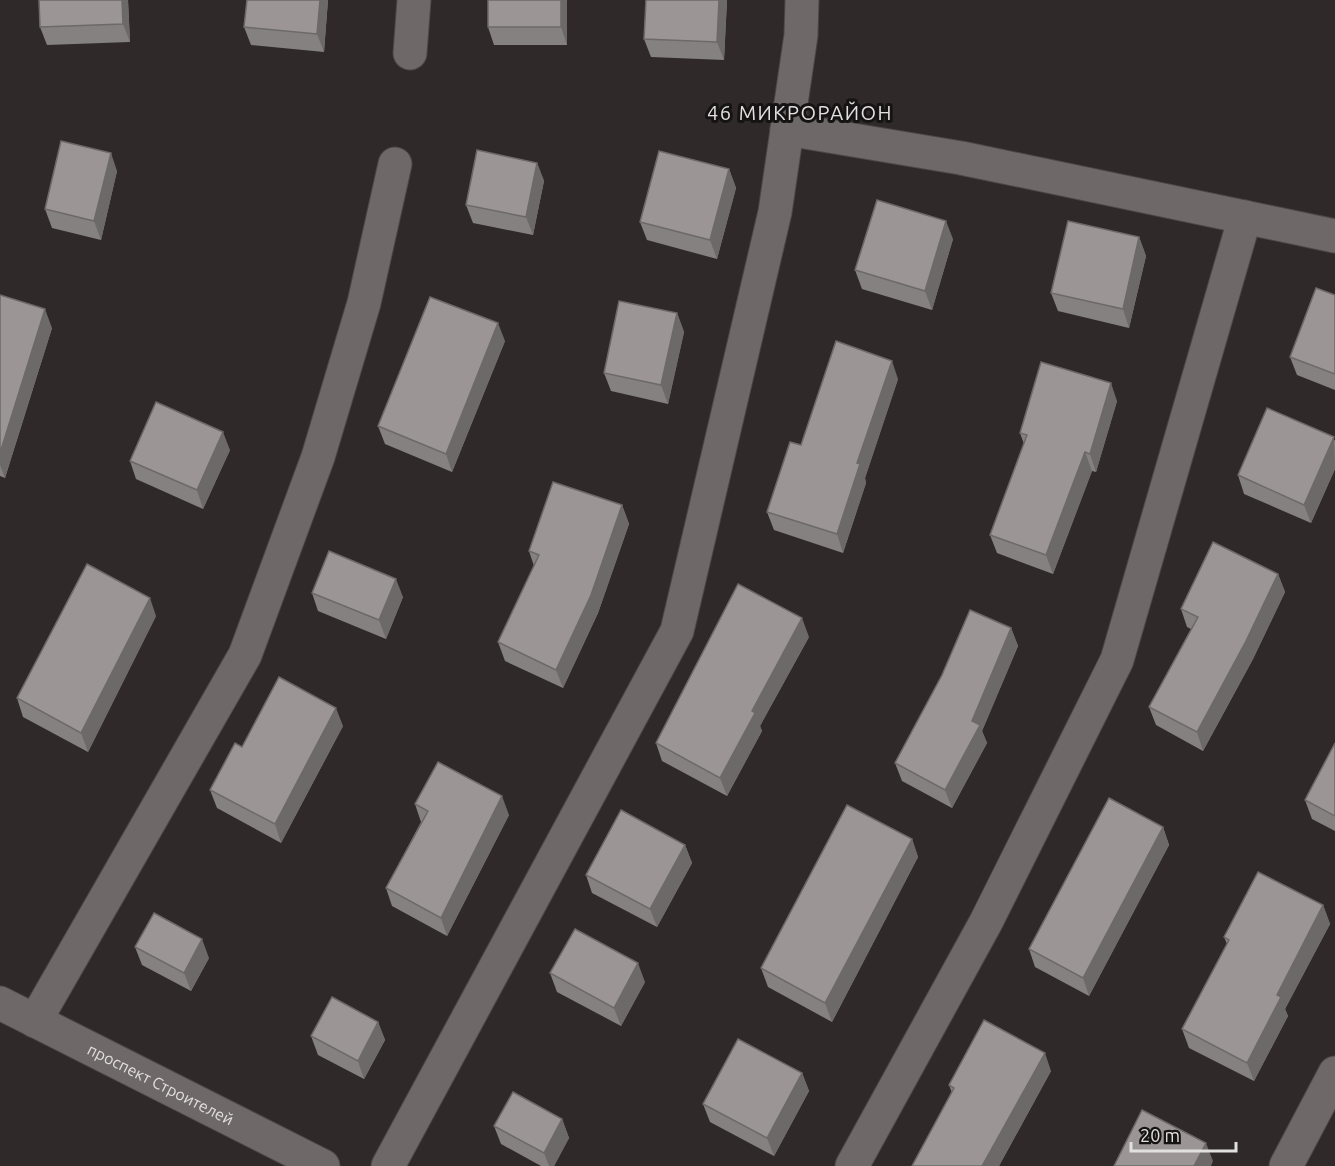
<svg xmlns="http://www.w3.org/2000/svg" width="1335" height="1166" font-family="Ubuntu,sans-serif">
<style>
.lines{fill:none;stroke-linecap:round;stroke-linejoin:round}
.minor-casing{stroke:#4c4847;stroke-width:35}
.minor{stroke:#6e6968;stroke-width:33}
.wall{fill:#858180}
.shaded-wall{fill:#6c6968}
.building{fill:#9b9695;stroke:#6c6968;stroke-width:1.5}
.labels{text-anchor:middle;dominant-baseline:central;stroke-width:6;stroke-linejoin:round;paint-order:stroke}
.street-label{font-size:16px;fill:#e2dfdf;stroke:#151313}
.quarter-label{font-size:20px;letter-spacing:1.5px;fill:#e2dfdf;stroke:#151313}
</style>
<rect width="100%" height="100%" fill="#2f2a29"/>
<g class="lines">
<g class="minor-casing">
<g id="minor">
<path d="M410,53L414,0"/>
<path d="M787,129L961,158L1335,236"/>
<path id="s1" d="M0,1003L323,1166"/>
<path d="M35,1021L245,655L318,457L364,303L395,164"/>
<path d="M388,1166L677,631L775,212L801,35L802,0"/>
<path d="M852,1166L986,922L1117,660L1245,217"/>
<path d="M1286,1166L1335,1073"/>
</g>
</g>
<use href="#minor" class="minor"/>
</g>
<g class="wall">
<path d="M128,0L130,42L47,45L40,27Z"/>
<path d="M247,0H328L324,52L251,45L244,27Z"/>
<path d="M567,0V45H494L488,27Z"/>
<path d="M646,0H727L724,60L651,57L644,39Z"/>
<path d="M537,163L544,181L533,235L473,223L466,205Z"/>
<path d="M729,169L736,188L717,259L647,240L640,222Z"/>
<path d="M117,171L101,240L52,228L45,209Z"/>
<path d="M1139,237L1146,256L1129,328L1058,311L1051,293Z"/>
<path d="M953,239L932,310L862,289L855,270Z"/>
<path d="M0,295L52,328L5,478L0,476Z"/>
<path d="M1335,295V390L1297,375L1290,357Z"/>
<path d="M677,313L684,332L668,404L611,391L604,373Z"/>
<path d="M505,341L452,472L385,444L378,426Z"/>
<path d="M898,379L865,478L866,483L843,553L774,530L767,512L801,445Z"/>
<path d="M1117,401L1096,472L1092,471L1053,574L997,553L990,535L1024,444L1020,433Z"/>
<path d="M1335,440V469L1311,523L1244,494L1238,475Z"/>
<path d="M230,450L203,509L136,479L130,461Z"/>
<path d="M622,505L629,524L598,613L563,688L505,661L498,642L534,566L529,551Z"/>
<path d="M1278,574L1285,592L1253,659L1203,751L1156,725L1149,707L1191,629L1187,627L1181,609Z"/>
<path d="M312,593L403,597L386,639L318,611Z"/>
<path d="M156,616L88,752L23,717L17,698Z"/>
<path d="M1011,628L1018,646L982,731L987,743L952,808L902,781L895,763Z"/>
<path d="M809,637L760,726L762,731L727,796L662,761L656,743Z"/>
<path d="M343,726L281,843L217,808L210,790Z"/>
<path d="M1335,743V831L1312,819L1305,800Z"/>
<path d="M415,804L509,815L447,936L392,906L386,888L421,822Z"/>
<path d="M1163,827L1169,845L1089,996L1035,967L1029,949Z"/>
<path d="M912,839L918,857L832,1022L768,987L761,968Z"/>
<path d="M685,845L692,863L657,927L592,893L586,875Z"/>
<path d="M1323,905L1330,924L1285,1009L1288,1016L1254,1081L1189,1048L1182,1029L1227,944L1224,937Z"/>
<path d="M135,947L209,958L191,991L142,965Z"/>
<path d="M550,973L645,982L621,1026L557,992Z"/>
<path d="M378,1022L385,1040L364,1079L318,1055L311,1036Z"/>
<path d="M1051,1071L999,1166H912L952,1093L949,1085Z"/>
<path d="M802,1073L809,1091L774,1156L710,1122L703,1104Z"/>
<path d="M562,1119L569,1138L554,1166H541L501,1144L494,1126Z"/>
</g>
<g class="shaded-wall">
<path d="M122,0H128L130,42L123,24Z"/>
<path d="M320,0H328L324,52L317,34Z"/>
<path d="M561,0H567V45L561,27Z"/>
<path d="M719,0H727L724,60L717,42Z"/>
<path d="M111,153L117,171L101,240L94,221Z"/>
<path d="M537,163L544,181L533,235L526,217Z"/>
<path d="M729,169L736,188L717,259L710,240Z"/>
<path d="M946,221L953,239L932,310L925,291Z"/>
<path d="M1139,237L1146,256L1129,328L1123,309Z"/>
<path d="M45,309L52,328L5,478L0,465V453Z"/>
<path d="M677,313L684,332L668,404L661,385Z"/>
<path d="M498,323L505,341L452,472L446,454Z"/>
<path d="M892,361L898,379L865,478L866,483L843,553L837,534L857,463Z"/>
<path d="M1111,383L1117,401L1096,472L1090,454Z"/>
<path d="M223,432L230,450L203,509L197,490Z"/>
<path d="M1334,437L1335,469L1311,523L1304,505Z"/>
<path d="M1085,452L1092,471L1053,574L1046,555Z"/>
<path d="M622,505L629,524L598,613L563,688L556,670Z"/>
<path d="M1278,574L1285,592L1253,659L1203,751L1197,732Z"/>
<path d="M396,579L403,597L386,639L379,620Z"/>
<path d="M150,598L156,616L88,752L81,733Z"/>
<path d="M802,618L809,637L760,726L762,731L727,796L720,778L752,711Z"/>
<path d="M1011,628L1018,646L982,731L987,743L952,808L945,790L972,721Z"/>
<path d="M336,708L343,726L281,843L275,824Z"/>
<path d="M502,796L509,815L447,936L441,918Z"/>
<path d="M1163,827L1169,845L1089,996L1083,978Z"/>
<path d="M912,839L918,857L832,1022L825,1003Z"/>
<path d="M685,845L692,863L657,927L650,909Z"/>
<path d="M1323,905L1330,924L1285,1009L1288,1016L1254,1081L1247,1063L1277,995Z"/>
<path d="M202,939L209,958L191,991L184,973Z"/>
<path d="M638,963L645,982L621,1026L614,1008Z"/>
<path d="M378,1022L385,1040L364,1079L358,1061Z"/>
<path d="M1045,1053L1051,1071L999,1166H982Z"/>
<path d="M802,1073L809,1091L774,1156L767,1138Z"/>
<path d="M562,1119L569,1138L554,1166H549L544,1153Z"/>
<path d="M1206,1143L1213,1161L1211,1166H1194Z"/>
</g>
<g class="building">
<path d="M39,0H122L123,24L40,27Z"/>
<path d="M247,0H320L317,34L244,27Z"/>
<rect x="488" y="0" width="73" height="27"/>
<path d="M646,0H719L717,42L644,39Z"/>
<path d="M61,141L111,153L94,221L45,209Z"/>
<path d="M477,150L537,163L526,217L466,205Z"/>
<path d="M659,151L729,169L710,240L640,222Z"/>
<path d="M877,200L946,221L925,291L855,270Z"/>
<path d="M1068,221L1139,237L1123,309L1051,293Z"/>
<path d="M1316,288L1335,295V374L1290,357Z"/>
<path d="M0,295L45,309L0,453Z"/>
<path d="M430,297L498,323L446,454L378,426Z"/>
<path d="M619,301L677,313L661,385L604,373Z"/>
<path d="M836,341L892,361L857,463L860,464L837,534L767,512L790,442L801,445Z"/>
<path d="M1041,362L1111,383L1090,454L1085,452L1046,555L990,535L1027,435L1020,433Z"/>
<path d="M156,402L223,432L197,490L130,461Z"/>
<path d="M1267,408L1334,437L1304,505L1238,475Z"/>
<path d="M553,482L622,505L591,595L556,670L498,642L539,555L529,551Z"/>
<path d="M1213,542L1278,574L1246,641L1197,732L1149,707L1198,617L1181,609Z"/>
<path d="M329,551L396,579L379,620L312,593Z"/>
<path d="M87,564L150,598L81,733L17,698Z"/>
<path d="M738,584L802,618L752,711L755,713L720,778L656,743Z"/>
<path d="M970,610L1011,628L972,721L980,725L945,790L895,763L942,675Z"/>
<path d="M279,677L336,708L275,824L210,790L235,743L242,747Z"/>
<path d="M1335,743V816L1305,800Z"/>
<path d="M438,762L502,796L441,918L386,888L428,811L415,804Z"/>
<path d="M1109,798L1163,827L1083,978L1029,949Z"/>
<path d="M847,805L912,839L825,1003L761,968Z"/>
<path d="M621,810L685,845L650,909L586,875Z"/>
<path d="M1258,872L1323,905L1277,995L1281,997L1247,1063L1182,1029L1229,940L1224,937Z"/>
<path d="M154,913L202,939L184,973L135,947Z"/>
<path d="M575,929L638,963L614,1008L550,973Z"/>
<path d="M332,997L378,1022L358,1061L311,1036Z"/>
<path d="M984,1020L1045,1053L982,1166H912L954,1088L949,1085Z"/>
<path d="M738,1039L802,1073L767,1138L703,1104Z"/>
<path d="M513,1092L562,1119L544,1153L494,1126Z"/>
<path d="M1142,1110L1206,1143L1194,1166H1114Z"/>
</g>
<g class="labels">
<g class="street-label">
<text stroke="none"><textPath href="#s1" startOffset="180">проспект Строителей</textPath></text>
</g>
<g class="quarter-label">
<text x="800" y="112">46 МИКРОРАЙОН</text>
</g>
</g>
<path d="M1131 1142v9h105v-9" fill="none" stroke="#e2dfdf" stroke-width="3"/>
<text x="1140" y="1142" font-size="18" fill="#e2dfdf" stroke="#151313" stroke-width="4.5" paint-order="stroke">20 m</text>
</svg>
